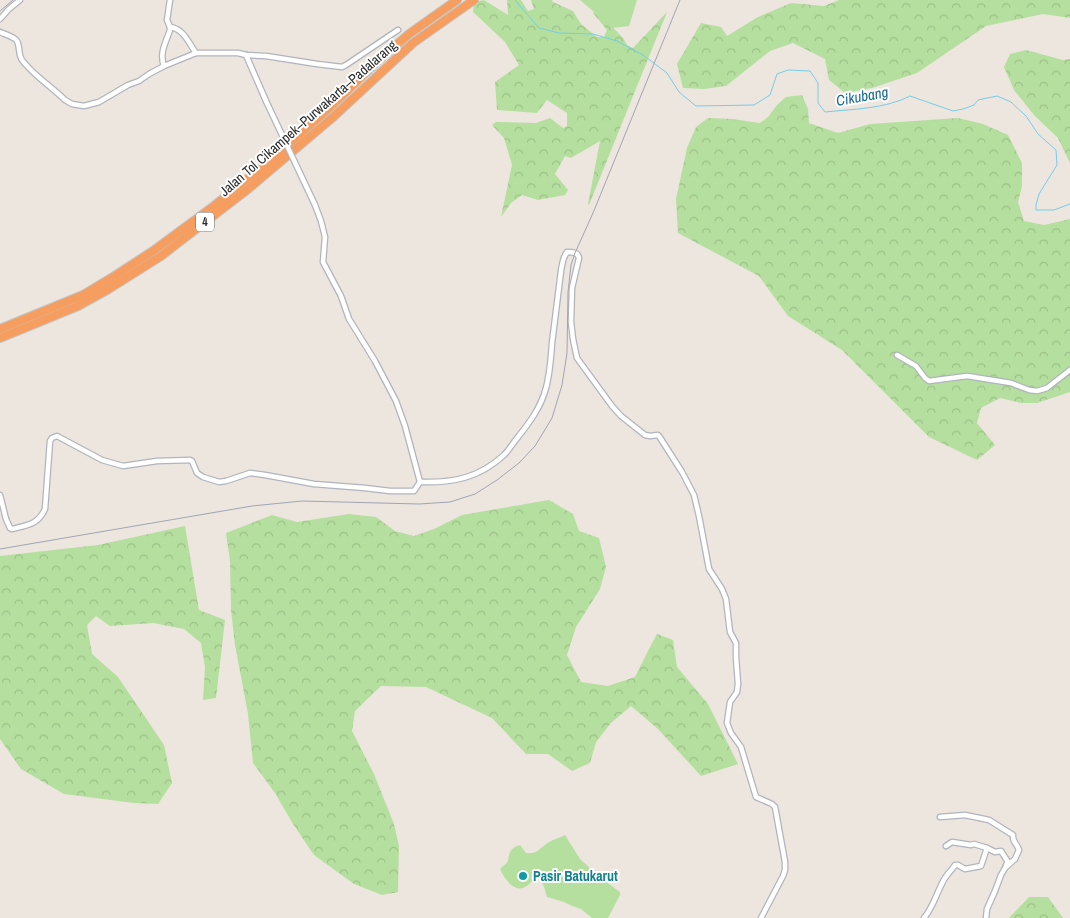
<svg xmlns="http://www.w3.org/2000/svg" width="1070" height="918" font-family="'Archivo Narrow',sans-serif">
<style>
.grass{fill:#b5df9e}
.forest{fill:url(#forest-crowns)}
.lines{fill:none;stroke-linecap:round;stroke-linejoin:round}
.stream{stroke:#77cce8;stroke-width:1}
.street-casing{stroke:#b1b4be;stroke-width:7}
.highway-casing{stroke:#c4c4c4;stroke-width:10}
.street{stroke:#fff;stroke-width:4.5}
.highway{stroke:#f59e60;stroke-width:8}
.rail{stroke:#a1a4b4;stroke-width:1}
.street-bridge-casing{stroke:#b1b4be;stroke-width:7;stroke-linecap:butt}
.street-bridge{stroke:#fff;stroke-width:4.5}
.culture-dot{fill:#0f9aa8;stroke:#fff;stroke-width:2}
.labels{text-anchor:middle;dominant-baseline:central;stroke-width:4;stroke-linejoin:round;paint-order:stroke}
.shield{fill:#fff;stroke:#6b6b6b;stroke-width:1}
.shield-label{font-size:12px;font-weight:bold;fill:#2b2b2b}
.street-label{font-size:14px;fill:#2b2b2b;stroke:#fff}
.culture-label{font-size:14px;font-weight:bold;fill:#0d838f;stroke:#fff;text-anchor:start}
.water-label{font-size:15px;font-style:italic;fill:#156b95;stroke:#fff}
</style>
<defs>
<pattern id="forest-crowns" width="20" height="18" patternUnits="userSpaceOnUse" patternTransform="scale(1.25)"><rect width="20" height="18" fill="#b5df9e"/><path d="M2 6a3 3 0 1 1 6 0M12 15a3 3 0 1 1 6 0" fill="none" stroke="#9cc088"/></pattern>
</defs>
<rect width="100%" height="100%" fill="#ece6de"/>
<g class="grass">
<path d="M580,0H637L629,26L613,28Z"/>
<path d="M565,835L580,859L601,878L620,892V895L608,918H592L581,909L572,906L564,902L547,897L544,887L540,879L535,878C532,881 529,885 525,887C514,893 504,878 500,869C503,865 507,865 508,860C509,859 508,857 509,856C510,849 514,847 520,845L526,853C537,855 541,847 549,842C554,839 560,838 565,835Z"/>
</g>
<g class="forest">
<path d="M484,0L508,15L507,0H521L528,11L534,9L531,0H552L553,2L573,11L581,24L597,37H604L607,30L593,13L595,11H597L623,38L627,45L633,48L667,12L589,205L588,204L600,141L571,158L565,156L555,174L568,190L565,195L538,200L522,195L511,203L501,217L512,165L504,138L492,125L496,122L536,123L550,118L563,128L567,126V113L547,100L537,113L497,110L495,82L519,65L505,42L473,12L474,2Z"/>
<path d="M839,0H1070V18L1043,14L986,26L917,73L872,88L845,93L829,80L825,59L793,43L770,51L726,86L704,89L683,88L677,64L701,23L721,27L727,36L758,17L791,3L824,6Z"/>
<path d="M1026,50L1063,60L1070,59V163L1058,138L1034,115L1014,90L1004,67L1010,54Z"/>
<path d="M802,95L808,109L809,123L838,133L870,124L958,118L983,124L1008,135L1022,163V186L1018,202L1024,221L1044,225L1070,219V392L1037,403H1021L1000,398L981,408L977,423L995,445L977,460L929,437L842,350L788,316L759,276L678,233L676,199L687,148L696,127L708,118L732,119L760,123L768,117L777,105L786,97Z"/>
<path d="M549,500L573,514L579,531L599,538L606,567L600,589L576,627L567,655L581,682L608,686L635,677L649,649L657,634L673,640L677,667L708,704L738,764L701,776L658,729L631,706L611,723L596,742L590,763L572,771L548,754H526L492,718L426,687L381,686L355,711L352,731L374,774L394,824L399,846L398,892L382,895L354,884L314,855L293,824L275,793L253,763L248,714L235,645L231,610L230,561L226,533L272,515L297,522L349,514L376,517L395,531L414,536L434,529L462,515Z"/>
<path d="M185,526L199,610L225,620L216,698L203,700L205,667L201,643L184,629L153,623L110,626L96,616L87,625L92,654L118,677L164,745L172,783L158,804L134,803L64,794L21,769L0,739V556L98,545Z"/>
<path d="M1029,897H1048L1063,918H1009Z"/>
</g>
<g class="lines">
<path class="stream" d="M515,0L539,28L559,33L593,34L617,41L643,55L667,73L679,92L696,106L754,105L770,95L777,74L788,70L810,71L818,83V103L825,112C853,109 885,109 910,96L953,111L963,109L974,105L978,100L997,96L1011,102L1026,116L1038,134L1056,150L1057,165L1039,194L1036,205V210H1054L1070,204"/>
<g class="street-casing">
<g id="street">
<path d="M0,19L9,9L20,0"/>
<path d="M170,27C184,29 188,42 196,53"/>
<path d="M0,32C4,34 15,37 17,41C20,46 18,54 22,60C33,75 52,87 65,100L72,104L84,106L99,102L128,85L139,81L149,74L164,66L196,53H238L246,55L266,56L317,64L342,67L346,65L398,30"/>
<path d="M246,55L266,101"/>
<path d="M164,66C159,53 166,42 170,30V27L167,20L170,0"/>
<path d="M897,355L916,366L925,378L929,381L967,376L1011,383L1029,390L1037,391L1047,388L1070,370"/>
<path d="M420,482C453,483 479,478 504,455C509,450 513,443 518,437C530,422 541,407 546,388C550,373 551,358 552,343C555,319 558,295 561,271C562,264 563,257 567,252C572,252 578,252 579,258L572,288L571,322L573,339L577,358L612,406L621,416L645,435L650,436L658,435L659,436L682,472L694,495L699,516L709,569L722,589L726,599L730,632L736,643V657L738,684L737,692L730,702L727,723L731,733L741,747L756,797L772,804L775,807L785,862V870L783,876L761,918"/>
<path d="M0,495L6,519L10,528L12,529C27,525 38,525 45,509L50,441L52,438L57,436L102,460L123,466L157,461L190,460L192,461L197,473L203,477L219,482L226,481L250,473L265,475L314,484L365,488L390,491H414L420,482L405,426L396,401L375,361L349,319L341,296L323,262L325,237L321,221L315,205"/>
<path d="M940,817L965,815L989,820L1013,835C1012,841 1017,844 1019,850L1015,859L1005,868L1001,875L995,891L987,909L986,918"/>
<path d="M987,848L995,852L1001,851L1008,862L1006,865"/>
<path d="M924,918C934,906 937,891 945,878C948,873 952,870 955,865H958L965,869L981,866L987,848L974,844L971,845L952,842L946,846"/>
</g>
</g>
<g class="highway-casing">
<g id="highway">
<path d="M0,329L83,295L113,277L153,251L214,206L272,159L327,110L380,59L409,34L457,0"/>
<path d="M0,338L78,306L107,290L161,256L248,189L332,118L413,43L474,0"/>
</g>
</g>
<use href="#street" class="street"/>
<use href="#highway" class="highway"/>
<g class="rail">
<path d="M0,11L13,0"/>
<path d="M0,549L252,506L302,501L419,504L450,502L475,494L497,480L519,463L535,446L552,418L562,385L567,353L568,292L571,265L575,253L593,213L680,0"/>
</g>
<g class="street-bridge-casing">
<path id="street-bridge" d="M266,101L315,205"/>
</g>
<use href="#street-bridge" class="street-bridge"/>
</g>
<circle class="culture-dot" cx="523" cy="876" r="5"/>
<g class="labels">
<rect class="shield" x="196" y="212.5" width="18" height="19" rx="4"/>
<g class="shield-label">
<text x="205" y="222">4</text>
</g>
<g class="street-label">
<text transform="translate(308 118) rotate(-41)">Jalan Tol Cikampek–Purwakarta–Padalarang</text>
</g>
<g class="culture-label">
<text x="533" y="876">Pasir Batukarut</text>
</g>
<g class="water-label">
<text transform="translate(862 96) rotate(-10)">Cikubang</text>
</g>
</g>
</svg>
